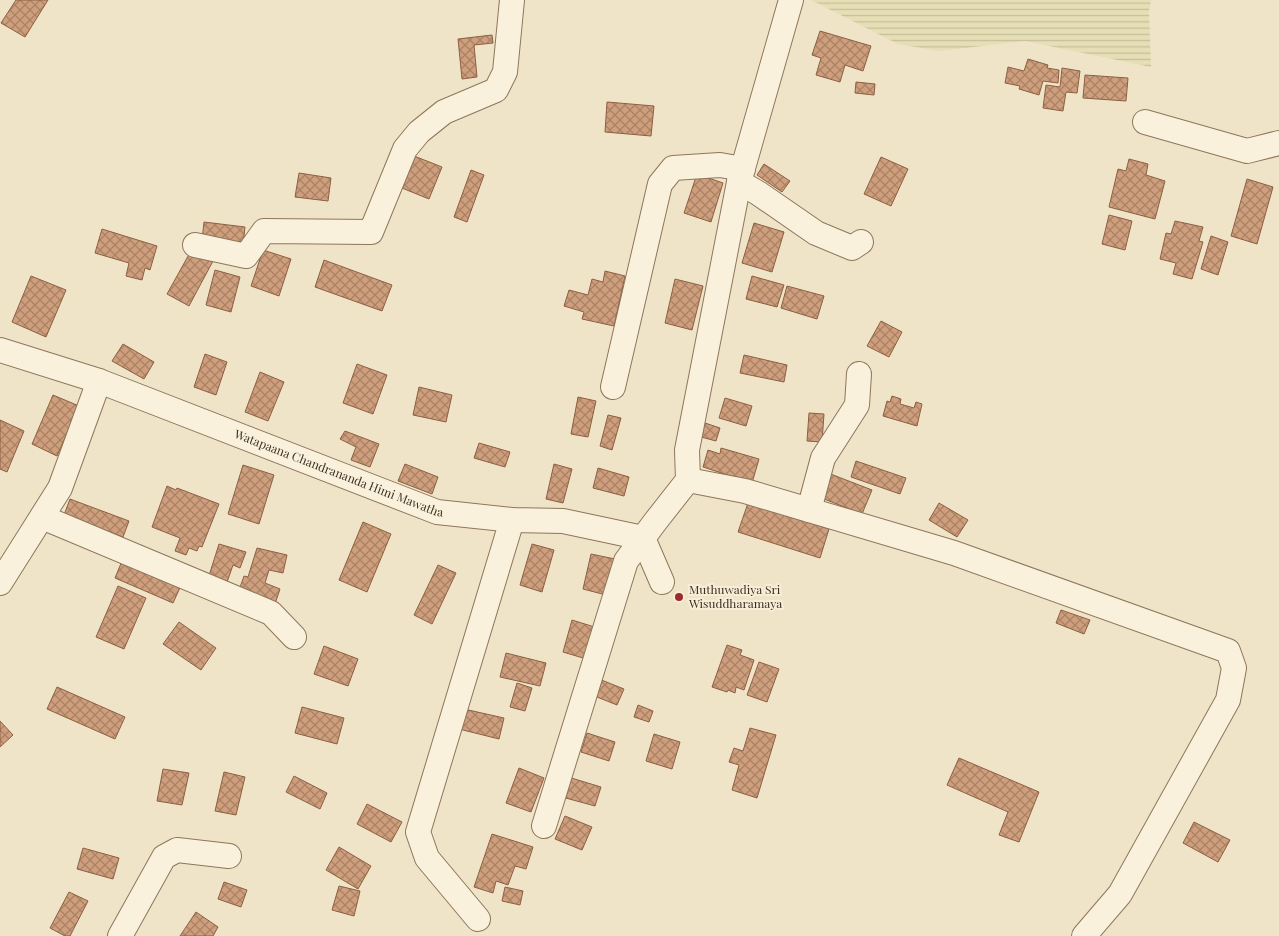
<svg xmlns="http://www.w3.org/2000/svg" width="1279" height="936" viewBox="0 0 1279 936" font-family="'Playfair Display',serif">
<style>
.farmland{fill:url(#farmland-rules)}
.building{fill:url(#building-cross-hatch);stroke:#8d5f41}
.lines{fill:none;stroke-linecap:round;stroke-linejoin:round}
.minor-casing{stroke:#8d765c;stroke-width:26}
.minor{stroke:#faf1dc;stroke-width:24}
.poi-dot{fill:#9e2a2b;stroke:#f7eed8;stroke-width:2}
.labels{text-anchor:middle;stroke-width:4;stroke-linejoin:round;paint-order:stroke}
.street-label{font-size:12px;fill:#3d2e20;stroke:#f7eed8}
.poi-label{font-size:12px;fill:#3d2e20;stroke:#f7eed8;text-anchor:start}
</style>
<defs>
<pattern id="farmland-rules" width="6" height="5" patternUnits="userSpaceOnUse" patternTransform="scale(1.25)"><rect width="6" height="5" fill="#e6deb5"/><path d="M0 2.5h6" fill="none" stroke="#c6bf9b"/></pattern>
<pattern id="building-cross-hatch" width="8" height="8" patternUnits="userSpaceOnUse" patternTransform="scale(1.25)"><rect width="8" height="8" fill="#cf9f7d"/><path d="M0 0l8 8M0 8l8-8" fill="none" stroke="#a98266"/></pattern>
</defs>
<rect width="100%" height="100%" fill="#f0e4c8"/>
<polygon class="farmland" points="811,0 1151,0 1149,11 1151,67 1025,41 940,51 898,44"/>
<g class="building">
<polygon points="16,0 48,0 25,37 1,23"/>
<polygon points="820,31 871,46 863,71 845,65 840,82 816,75 821,58 812,55"/>
<polygon points="492,35 493,43 474,45 477,77 462,79 458,39"/>
<polygon points="1028,59 1048,65 1047,68 1059,70 1058,83 1043,81 1039,95 1019,89 1020,86 1005,83 1008,67 1024,71"/>
<polygon points="1062,68 1080,71 1077,93 1066,92 1063,111 1043,108 1046,85 1060,87"/>
<polygon points="1085,75 1128,78 1126,101 1083,98"/>
<polygon points="856,82 875,84 874,95 855,93"/>
<polygon points="607,102 654,106 651,136 605,132"/>
<polygon points="409,154 442,167 429,199 397,186"/>
<polygon points="881,157 908,169 891,206 864,194"/>
<polygon points="1129,159 1148,164 1146,175 1165,181 1155,219 1109,207 1118,169 1126,171"/>
<polygon points="764,164 790,181 782,192 757,175"/>
<polygon points="471,170 484,175 467,222 454,217"/>
<polygon points="299,173 331,178 328,201 295,197"/>
<polygon points="697,174 723,183 711,222 684,213"/>
<polygon points="1247,179 1273,187 1257,244 1231,236"/>
<polygon points="1109,215 1132,221 1125,250 1102,244"/>
<polygon points="1175,221 1203,227 1199,241 1203,242 1192,279 1173,274 1176,263 1160,259 1166,233 1171,234"/>
<polygon points="204,222 245,227 243,245 202,240"/>
<polygon points="754,223 784,232 772,272 742,263"/>
<polygon points="102,229 157,246 150,270 145,268 142,280 126,276 129,263 95,253"/>
<polygon points="1211,236 1228,242 1218,275 1201,269"/>
<polygon points="192,249 213,261 189,306 167,294"/>
<polygon points="263,250 291,259 279,296 251,286"/>
<polygon points="324,260 392,285 382,311 315,287"/>
<polygon points="215,270 240,277 231,312 206,305"/>
<polygon points="605,271 625,276 614,326 582,319 584,312 564,306 569,290 588,295 592,279 603,282"/>
<polygon points="31,276 66,290 46,337 12,322"/>
<polygon points="752,276 784,285 777,307 746,299"/>
<polygon points="675,279 703,286 692,330 665,323"/>
<polygon points="787,286 824,296 817,319 781,308"/>
<polygon points="881,321 902,332 889,357 867,346"/>
<polygon points="123,344 154,362 144,379 112,361"/>
<polygon points="205,354 227,362 216,395 194,387"/>
<polygon points="744,355 787,365 784,382 740,373"/>
<polygon points="357,364 387,375 373,414 343,403"/>
<polygon points="260,372 284,382 268,421 245,412"/>
<polygon points="419,387 452,395 446,422 413,415"/>
<polygon points="53,395 79,406 57,456 32,444"/>
<polygon points="892,396 901,399 900,404 914,408 916,402 922,404 917,426 883,416 887,401 890,402"/>
<polygon points="578,397 596,401 588,437 571,434"/>
<polygon points="725,398 752,406 746,426 719,418"/>
<polygon points="809,413 824,414 822,442 807,441"/>
<polygon points="608,415 621,418 612,450 600,446"/>
<polygon points="0,420 24,431 7,472 0,469"/>
<polygon points="705,423 720,428 716,441 701,437"/>
<polygon points="345,431 379,444 370,467 351,460 356,447 340,439"/>
<polygon points="479,443 510,452 505,467 474,458"/>
<polygon points="721,448 759,459 752,483 703,467 708,450 720,454"/>
<polygon points="856,461 906,478 900,494 851,477"/>
<polygon points="405,464 438,477 432,494 398,481"/>
<polygon points="554,464 572,469 563,503 546,499"/>
<polygon points="243,465 274,475 259,524 228,514"/>
<polygon points="598,468 629,477 624,496 593,488"/>
<polygon points="828,473 872,490 862,514 819,497"/>
<polygon points="167,486 176,490 177,488 219,504 202,547 199,546 197,551 189,548 186,555 175,551 180,538 152,527"/>
<polygon points="70,499 129,521 123,537 64,515"/>
<polygon points="748,503 829,529 820,558 738,532"/>
<polygon points="939,503 968,520 957,537 929,520"/>
<polygon points="363,522 391,534 367,592 339,580"/>
<polygon points="219,544 246,552 240,568 233,565 225,588 207,582"/>
<polygon points="532,544 554,550 542,592 520,585"/>
<polygon points="257,548 287,555 283,573 269,570 265,583 280,589 274,607 237,596 244,576 248,577"/>
<polygon points="591,554 615,559 606,595 583,589"/>
<polygon points="124,556 183,581 173,603 115,578"/>
<polygon points="438,565 456,573 432,624 414,615"/>
<polygon points="118,586 146,598 124,649 96,637"/>
<polygon points="1061,610 1090,620 1084,634 1056,623"/>
<polygon points="572,620 601,629 593,661 563,652"/>
<polygon points="179,622 216,648 201,670 163,644"/>
<polygon points="727,645 742,650 740,655 754,660 744,690 736,687 735,693 728,690 727,692 712,687"/>
<polygon points="324,646 358,659 348,686 314,674"/>
<polygon points="506,653 546,663 540,686 500,677"/>
<polygon points="759,662 779,669 767,702 747,695"/>
<polygon points="599,679 624,689 617,705 592,695"/>
<polygon points="517,683 532,688 525,711 510,707"/>
<polygon points="57,687 125,717 115,739 47,709"/>
<polygon points="638,705 653,711 649,722 634,717"/>
<polygon points="302,707 344,718 337,744 295,733"/>
<polygon points="464,709 504,718 499,739 459,729"/>
<polygon points="0,721 13,735 0,747"/>
<polygon points="750,728 776,735 757,798 732,790 739,765 729,762 734,748 743,751"/>
<polygon points="587,733 615,742 609,761 581,752"/>
<polygon points="654,734 680,742 672,769 646,761"/>
<polygon points="959,758 1039,792 1019,842 999,835 1008,812 947,785"/>
<polygon points="519,768 544,778 531,812 506,803"/>
<polygon points="163,769 189,773 182,805 157,801"/>
<polygon points="224,772 245,777 236,815 215,811"/>
<polygon points="294,776 327,793 320,809 286,792"/>
<polygon points="568,777 601,787 595,806 562,797"/>
<polygon points="367,804 402,822 391,842 357,824"/>
<polygon points="565,816 592,827 582,850 555,839"/>
<polygon points="1194,822 1230,840 1218,862 1183,843"/>
<polygon points="492,834 533,847 526,869 515,866 508,885 496,881 493,893 474,887"/>
<polygon points="339,847 371,866 358,889 326,870"/>
<polygon points="83,848 119,858 113,879 77,869"/>
<polygon points="224,882 247,890 241,907 218,899"/>
<polygon points="339,886 360,891 354,916 332,910"/>
<polygon points="505,887 523,891 520,905 502,901"/>
<polygon points="69,892 88,901 70,936 65,936 50,928"/>
<polygon points="196,912 218,927 213,936 180,936"/>
</g>
<g class="lines">
<defs>
<g id="minor">
<polyline points="1145,122 1247,151 1279,143"/>
<polyline points="739,182 758,193 816,233 852,248 861,242"/>
<polyline points="195,245 246,256 264,231 371,232 405,149 419,132 444,112 496,90 505,72 512,0"/>
<path id="s1" d="M 0,350 L 99,381 L 437,512 L 512,520 L 563,521 L 643,538 L 662,582"/>
<polyline points="613,387 660,184 673,168 720,165 743,169"/>
<polyline points="688,480 745,491 954,553 1228,651 1234,668 1228,700 1120,894 1084,936"/>
<polyline points="809,510 823,458 857,405 859,374"/>
<polyline points="42,517 271,613 294,637"/>
<polyline points="0,583 60,488 99,381"/>
<polyline points="544,826 626,561 655,522 688,480 687,450 739,182 791,0"/>
<polyline points="478,919 427,858 418,832 512,520"/>
<polyline points="120,936 164,857 177,850 229,856"/>
</g>
</defs>
<use href="#minor" class="minor-casing"/>
<use href="#minor" class="minor"/>
</g>
<circle class="poi-dot" cx="679" cy="597" r="5"/>
<g class="labels">
<g class="street-label">
<text dy="4" stroke="none"><textPath href="#s1" startOffset="361">Watapaana Chandrananda Himi Mawatha</textPath></text>
</g>
<g class="poi-label">
<text x="689" y="594">Muthuwadiya Sri<tspan x="689" dy="14">Wisuddharamaya</tspan></text>
</g>
</g>
</svg>
